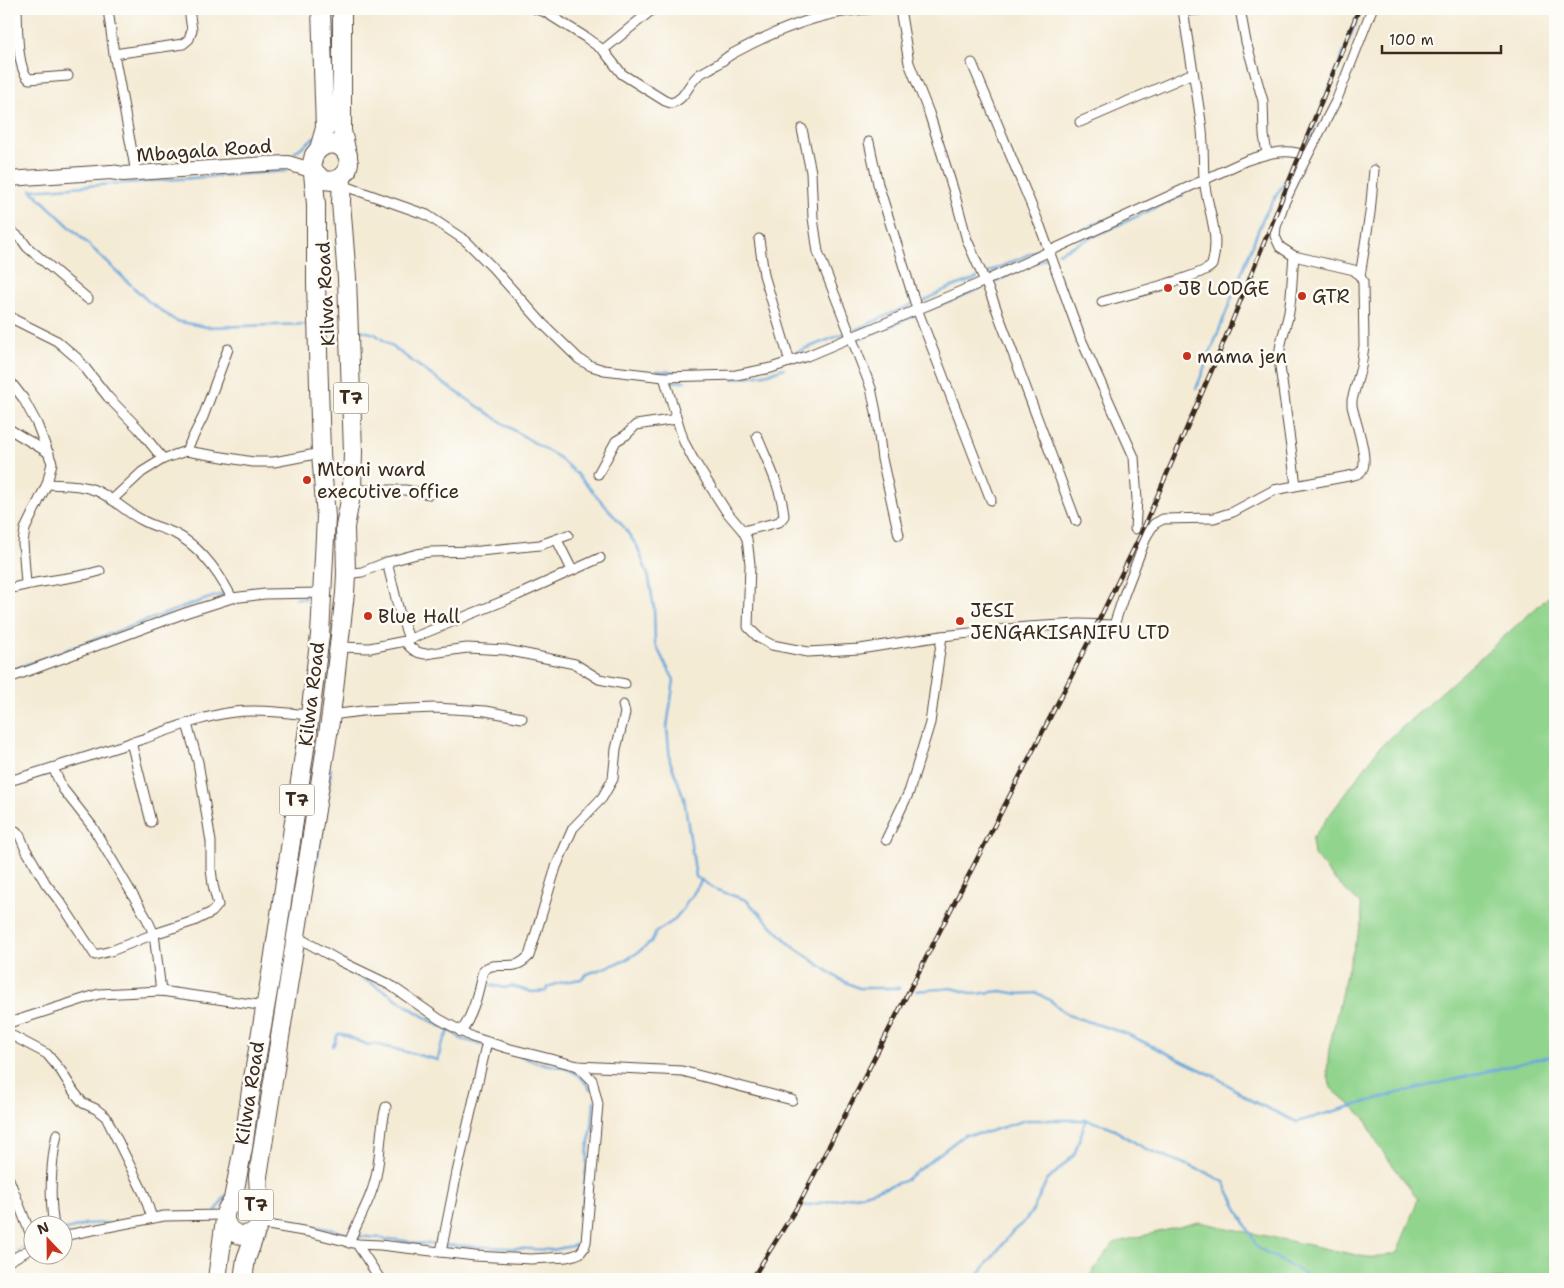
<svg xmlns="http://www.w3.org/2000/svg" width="1564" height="1288" viewBox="0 0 1564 1288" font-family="'Shantell Sans',sans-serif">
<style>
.green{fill:#91d48d;stroke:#667f56}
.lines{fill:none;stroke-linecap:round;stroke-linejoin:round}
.stream{stroke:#6ba8dc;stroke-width:2.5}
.street-casing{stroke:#574739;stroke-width:11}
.secondary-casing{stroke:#574739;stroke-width:16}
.highway-casing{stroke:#574739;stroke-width:20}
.street{stroke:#fff;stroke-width:9}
.secondary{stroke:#fff;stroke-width:14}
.highway{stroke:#fff;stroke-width:18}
.rail-casing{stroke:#3b2a1e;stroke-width:4.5}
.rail{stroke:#fdfcf7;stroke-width:2.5;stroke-dasharray:8;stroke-linecap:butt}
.poi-dot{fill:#c8321e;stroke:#fdfcf7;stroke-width:2}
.labels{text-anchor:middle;stroke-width:5;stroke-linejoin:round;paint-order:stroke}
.shield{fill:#fdfcf7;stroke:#75695f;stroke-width:1}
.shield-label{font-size:18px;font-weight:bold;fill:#3b2a1e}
.street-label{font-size:19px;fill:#3b2a1e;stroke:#fdfcf7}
.poi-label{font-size:19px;fill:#3b2a1e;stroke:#fdfcf7;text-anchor:start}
</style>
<rect width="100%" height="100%" fill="#fdfcf7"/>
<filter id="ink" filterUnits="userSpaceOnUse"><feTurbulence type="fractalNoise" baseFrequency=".02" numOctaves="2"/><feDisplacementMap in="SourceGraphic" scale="10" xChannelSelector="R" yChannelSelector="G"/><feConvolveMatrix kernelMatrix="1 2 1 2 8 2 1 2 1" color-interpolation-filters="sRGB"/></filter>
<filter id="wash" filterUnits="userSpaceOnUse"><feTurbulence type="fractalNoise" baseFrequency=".0096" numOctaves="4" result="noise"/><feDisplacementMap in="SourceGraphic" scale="20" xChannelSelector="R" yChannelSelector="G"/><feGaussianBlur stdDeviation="1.12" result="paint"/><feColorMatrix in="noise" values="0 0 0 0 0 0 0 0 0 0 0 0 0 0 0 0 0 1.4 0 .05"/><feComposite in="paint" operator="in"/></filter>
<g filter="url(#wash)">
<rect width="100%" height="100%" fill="#f4ebd5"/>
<polygon class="green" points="1555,591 1555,1279 1087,1279 1114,1243 1199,1222 1371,1258 1397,1253 1418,1199 1380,1148 1364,1117 1331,1088 1327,1072 1329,1049 1344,982 1362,920 1360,904 1336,881 1314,855 1312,839 1379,748"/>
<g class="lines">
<g class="stream">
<polyline points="1243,9 1250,9"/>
<polyline points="1211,12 1238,10"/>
<polyline points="1307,145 1361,9"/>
<polyline points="295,152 315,137"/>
<polyline points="9,167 18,173"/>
<polyline points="31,190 149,302 176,321 207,327 311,324"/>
<polyline points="31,190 286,171"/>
<polyline points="1053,244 1094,224 1113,217 1116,215 1133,208"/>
<polyline points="1058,253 1183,195"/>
<polyline points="987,273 1045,247"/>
<polyline points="996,281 1048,257"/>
<polyline points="924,301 944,290 977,278"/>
<polyline points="925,311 984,287"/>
<polyline points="356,329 375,334 434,377 515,431 558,457 580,477 623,526 637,546 649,578 654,608 655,644 674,680 667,727 670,761 684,798 696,877 717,890 746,900 791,945 839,979 859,988 899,988"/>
<polyline points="855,330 913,304"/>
<polyline points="862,338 916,315"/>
<polyline points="791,354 846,333"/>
<polyline points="812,358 833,350"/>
<polyline points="756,367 786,356"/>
<polyline points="657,371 681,372"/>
<polyline points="733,379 770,373 784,368"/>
<polyline points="668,382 685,381"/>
<polyline points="1196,389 1263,218 1300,156"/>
<polyline points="251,588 272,590"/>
<polyline points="302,590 316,586"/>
<polyline points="296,598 315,599"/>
<polyline points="9,671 186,606 225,593"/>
<polyline points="316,864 323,829 331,769"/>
<path d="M 351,971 C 363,980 378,986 391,995 C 411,1009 432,1023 454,1033 L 461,1039 L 494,1048"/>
<polyline points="483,983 505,988 511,986 532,992 546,991 548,987 559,983 581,979 587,974 624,961 637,953 651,942 656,932 673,921 684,908 686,902 691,897 702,880"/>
<polyline points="916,991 951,988 975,994 1001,991 1019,994 1037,993 1051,1001 1068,1015 1127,1034 1216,1077 1252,1101 1297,1122 1398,1093 1555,1055"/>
<polyline points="333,1046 338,1034 342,1034 368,1045 375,1044 438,1060 441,1046 449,1031"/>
<path d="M 521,1056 C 527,1058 533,1062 539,1063 C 562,1067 576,1067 590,1089"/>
<path d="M 268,1203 L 271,1213 C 289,1225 313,1225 334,1230 C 339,1231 344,1234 349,1235"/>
<polyline points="804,1206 861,1195 904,1181 964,1135 984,1133 1026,1120 1086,1120 1108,1126 1144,1148 1207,1173 1224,1182 1257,1247 1313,1279"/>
<polyline points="216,1211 226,1195"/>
<polyline points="157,1212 166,1212"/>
<polyline points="84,1224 107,1223"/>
<polyline points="62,1231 85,1225"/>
<polyline points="354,1236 382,1238 387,1240 389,1239 406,1241 415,1244 429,1243 439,1245"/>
<polyline points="445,1245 552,1250 577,1245 580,1235 588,1148 592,1127 594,1101"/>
<polyline points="18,1251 32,1241"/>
<polyline points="975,1279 1013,1231 1024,1222 1033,1210 1046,1182 1074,1155 1086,1120"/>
</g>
</g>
</g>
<g filter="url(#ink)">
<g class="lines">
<defs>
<g id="street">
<path d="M 17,9 C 18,25 16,68 29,79 L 68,76"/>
<polyline points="108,9 114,54 136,173"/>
<path d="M 536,9 L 545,12 L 585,37 L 603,50 L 622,74 L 665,101 L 671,103 C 686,100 688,82 700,74 C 705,71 711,68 716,65 C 722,62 726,57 732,54 C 772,32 823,11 869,9"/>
<polyline points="900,9 909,63 929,113 954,192 967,240 991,295 1076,521"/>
<polyline points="1240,9 1246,42 1263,101 1264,135 1267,154"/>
<polyline points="1183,11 1210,9"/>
<polyline points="603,50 653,9"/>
<polyline points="114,54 183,44 189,39 192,30 189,9"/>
<polyline points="972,63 1040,226 1081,339 1134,457 1137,500 1135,529"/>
<polyline points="1080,122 1193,73"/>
<polyline points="802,129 811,172 813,218 818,252 871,388 876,412 882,459 899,535"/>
<polyline points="869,142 878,184 917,309 991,500"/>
<path d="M 342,185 L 427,215 L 466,241 L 492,267 L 543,324 L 579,359 L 591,366 L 604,370 L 664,377 L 736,375 L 771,368 L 807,356 L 985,281 L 1245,161 C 1266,154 1286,147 1307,156"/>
<polyline points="9,229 22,240 27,247 88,299"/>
<polyline points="759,239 764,275 790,362"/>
<path d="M 1294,256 C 1292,275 1292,294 1289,312 C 1286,328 1279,343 1279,359 L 1296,485"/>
<polyline points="1360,276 1370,213 1374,170"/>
<path d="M 1102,302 C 1121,296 1203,277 1212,265 C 1221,233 1207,210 1204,179 C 1203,160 1204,141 1201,122 C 1196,84 1188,47 1183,9"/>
<polyline points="9,315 15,320 57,341 78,359 108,397 139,429 163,459"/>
<path d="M 664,377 L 684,442 L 693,459 L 726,511 L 743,531 L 747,539 L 750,564 L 748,627 L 759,638 L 772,645 L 808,652 L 860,649 L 942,636 L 1027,627 L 1079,624 L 1114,625 L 1124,595 L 1147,535 L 1154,524 L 1163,519 L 1214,518 L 1233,512 L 1274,490 L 1354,475 C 1358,474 1361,473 1363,468 C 1368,456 1355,420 1352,406 L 1352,400 L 1361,367 L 1364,346 L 1363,282 L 1360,276 L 1354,270 L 1294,256 L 1280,247 L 1275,236 L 1276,227 L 1284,203 L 1298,174 L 1337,99 L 1372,9"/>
<polyline points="9,380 23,398 37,424 52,463 47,484 25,529 23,543 26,584"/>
<polyline points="9,429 49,453"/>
<polyline points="186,451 203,417 228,349"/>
<polyline points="598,474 616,441 626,435 636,425 677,419"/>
<path d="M 47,484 C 64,485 81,484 97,491 C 113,498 126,512 142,520 C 152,526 163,528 174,533 C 200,546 219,573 232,598"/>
<polyline points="352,490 405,490 430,494"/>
<polyline points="112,500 142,472 163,459 186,451 253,462 274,462 321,453"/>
<path d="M 743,531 L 779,522 L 784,516 C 782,489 767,461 757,436"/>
<polyline points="557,540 572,570"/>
<polyline points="387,562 399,611 409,639"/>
<polyline points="346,574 362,572 387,562 417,554 429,552 480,551 540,545 568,535"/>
<path d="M 9,589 C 39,580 70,580 100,571"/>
<path d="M 405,641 C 410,649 416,653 425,654 L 467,648 L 506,650 L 575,664 L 599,679 L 625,684"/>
<polyline points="339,647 370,648 405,641 518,595 600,558"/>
<polyline points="9,678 185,613 232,598 265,594 322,593"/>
<polyline points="331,715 362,711 435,708 486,711 522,718"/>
<polyline points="131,742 151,822"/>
<polyline points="53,768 63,789 92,826 147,919 154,934 161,991"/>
<path d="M 9,781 C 54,768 98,753 143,739 C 172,729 203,716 234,712 C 259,709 285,713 310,715"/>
<polyline points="9,834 16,831 20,836 25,848 46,884 61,903 95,955 111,951 154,934 194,921 212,912 218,905 213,885 211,869 211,842 198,762 187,724"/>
<polyline points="886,840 909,792 930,723 942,636"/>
<polyline points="297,937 340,961 390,985 439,1019 472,1037 507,1048 578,1066 682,1071 792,1100"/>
<polyline points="9,1023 99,994 161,991 265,1006"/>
<path d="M 461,1032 C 475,1011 477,995 483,971 C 491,962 504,967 515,965 C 521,964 525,960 529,956 L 556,867 L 573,828 L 602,798 L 613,779 L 616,749 L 625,713 L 623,705"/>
<polyline points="9,1034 47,1054 61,1071 74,1092 83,1103 96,1109 106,1117 144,1194 152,1218"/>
<polyline points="9,1179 32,1238"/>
<polyline points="261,1222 268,1225 309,1232 357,1244 380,1245 475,1256 531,1259 567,1257 575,1255 580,1253 584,1248 586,1242 598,1104 592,1080 578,1066"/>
<path d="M 54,1226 C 49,1197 51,1162 57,1134"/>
<polyline points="62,1236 164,1216 225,1215"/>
<path d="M 349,1243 C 358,1219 373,1197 377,1171 C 381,1150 380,1128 386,1107"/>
<polyline points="357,1244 380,1279"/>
<polyline points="441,1252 457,1172 487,1042"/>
<polyline points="9,1261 32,1248"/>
</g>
<polyline id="secondary" points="9,179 111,172 123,174 266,164 288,163 314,171"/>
<g id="highway">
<polyline points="319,149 325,128 321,9"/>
<polyline points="314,171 323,180 333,181 342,177 347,171 349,163 342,131 342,9"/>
<circle cx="243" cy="1217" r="18"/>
<polyline points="232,1204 243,1148 251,1090 272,968 310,715 320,635 326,517 321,453 316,284 316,204 312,163 314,155 319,149 326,145 335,144 342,148 348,155"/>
<polyline points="260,1212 258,1176 331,715 345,593 346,574 345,527 352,490 353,452 347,278 341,202 342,177"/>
<polyline points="217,1279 225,1219"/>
<polyline points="243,1279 246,1259 257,1229"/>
</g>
</defs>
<use href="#street" class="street-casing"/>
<use href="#secondary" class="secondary-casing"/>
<use href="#highway" class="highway-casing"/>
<use href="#street" class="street"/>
<use href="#secondary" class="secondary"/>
<use href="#highway" class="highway"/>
<defs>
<polyline id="rail" points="752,1279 799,1204 1073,673 1140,536 1220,351 1359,9"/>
</defs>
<use href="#rail" class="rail-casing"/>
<use href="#rail" class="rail"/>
</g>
</g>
<g class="poi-dot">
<circle cx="1168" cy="288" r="5"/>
<circle cx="1302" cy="296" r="5"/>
<circle cx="1187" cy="356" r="5"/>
<circle cx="307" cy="480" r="5"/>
<circle cx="368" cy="616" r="5"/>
<circle cx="960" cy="621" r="5"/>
</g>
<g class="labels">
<g class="shield">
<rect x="333.5" y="382.5" width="35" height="31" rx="4"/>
<rect x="279.5" y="784.5" width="35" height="31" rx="4"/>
<rect x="238.5" y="1189.5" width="35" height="31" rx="4"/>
</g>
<g class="shield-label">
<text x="351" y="404">T7</text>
<text x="297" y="806">T7</text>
<text x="256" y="1211">T7</text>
</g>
<g class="street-label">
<text transform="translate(204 150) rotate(-4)" y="7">Mbagala Road</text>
<text transform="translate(325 294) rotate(-93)" y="7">Kilwa Road</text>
<text transform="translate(311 694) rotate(-83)" y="7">Kilwa Road</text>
<text transform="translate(249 1093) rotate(-81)" y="7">Kilwa Road</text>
</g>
<g class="poi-label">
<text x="1178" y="295">JB LODGE</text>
<text x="1312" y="303">GTR</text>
<text x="1197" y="363">mama jen</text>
<text x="317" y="476">Mtoni ward<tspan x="317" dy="22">executive office</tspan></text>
<text x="970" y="617">JESI<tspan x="970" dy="22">JENGAKISANIFU LTD</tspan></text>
<text x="378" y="623">Blue Hall</text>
</g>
</g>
<rect width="1564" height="1288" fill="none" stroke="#fdfcf7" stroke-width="30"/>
<g transform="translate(48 1240) rotate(338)"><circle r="24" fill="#fdfcf7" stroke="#afa8a0"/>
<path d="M0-4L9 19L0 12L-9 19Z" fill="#c8321e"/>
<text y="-8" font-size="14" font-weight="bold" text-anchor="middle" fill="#3b2a1e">N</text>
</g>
<path d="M1382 45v8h119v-8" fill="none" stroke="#3b2a1e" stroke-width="2.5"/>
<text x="1389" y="45" font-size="15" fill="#3b2a1e" stroke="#fdfcf7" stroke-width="4" paint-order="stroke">100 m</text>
</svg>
